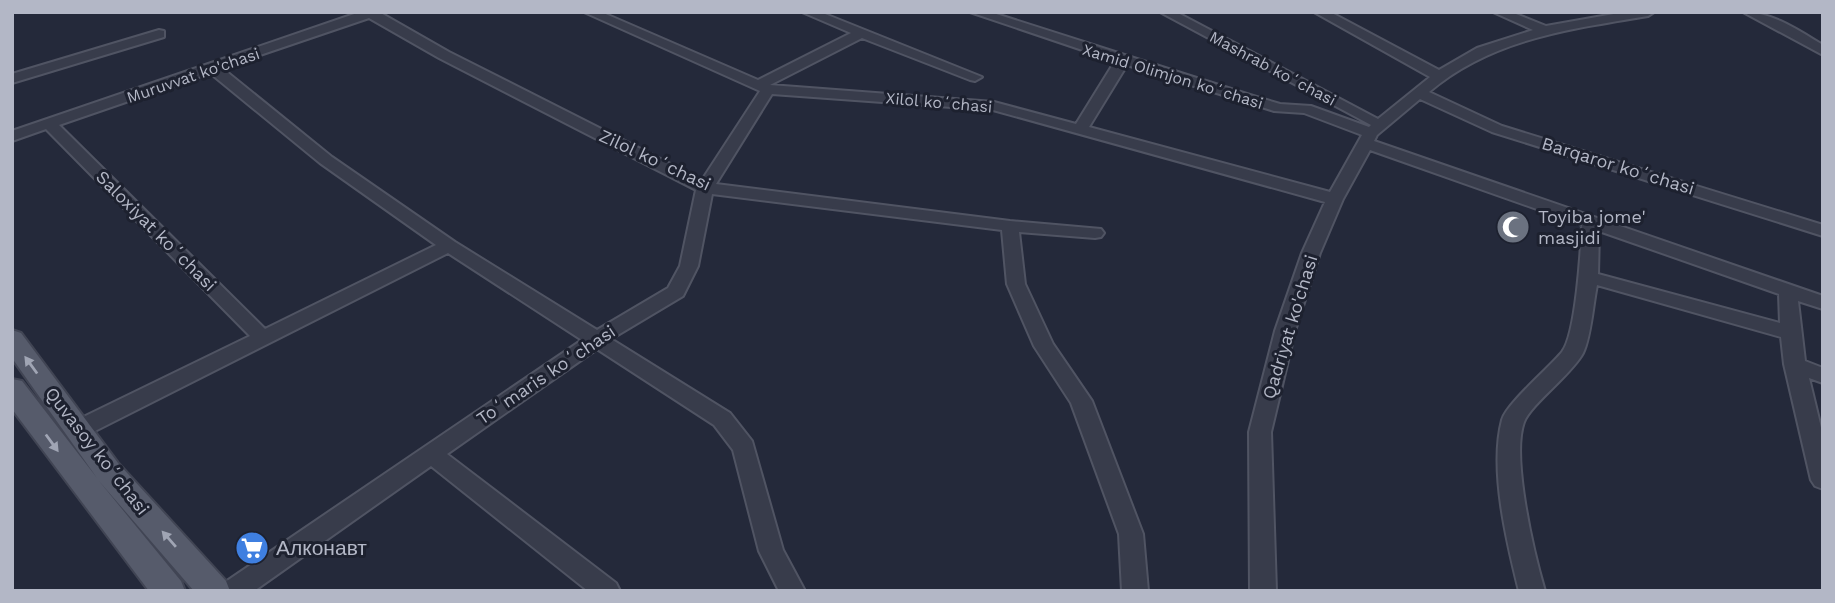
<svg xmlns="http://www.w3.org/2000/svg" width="1835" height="603" viewBox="0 0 1835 603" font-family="'Work Sans',sans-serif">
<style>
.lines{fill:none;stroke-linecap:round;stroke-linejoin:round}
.minor-casing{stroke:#505463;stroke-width:4}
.major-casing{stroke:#414554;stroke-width:4}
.minor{fill:#383c4b;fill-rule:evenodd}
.major{fill:#565b6b;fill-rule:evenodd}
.oneway{fill:#a0a5b4}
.labels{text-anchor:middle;stroke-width:6;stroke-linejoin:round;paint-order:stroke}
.far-street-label{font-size:16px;fill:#b3b7c6;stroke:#1d212f}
.street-label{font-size:18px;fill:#b3b7c6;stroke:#1d212f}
.poi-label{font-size:18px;fill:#b3b7c6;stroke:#1d212f;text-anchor:start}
.near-poi-label{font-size:21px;fill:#b3b7c6;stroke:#1d212f;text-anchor:start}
</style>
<rect width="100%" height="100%" fill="#24293a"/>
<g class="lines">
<defs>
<g id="minor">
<path d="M 360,12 L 379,12 L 449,52 L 702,180 L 760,91 L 584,12 L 601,12 L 758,80 L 851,33 L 802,12 L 820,12 L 982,77 L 975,81 L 970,80 L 862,38 L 770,85 L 994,102 L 1076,124 L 1115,61 L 970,12 L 990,12 L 1250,95 L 1280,104 L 1311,106 L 1369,127 L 1371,125 L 1160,12 L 1176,12 L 1378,119 L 1430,77 L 1314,12 L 1330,12 L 1439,70 L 1477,48 L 1533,30 L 1493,12 L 1511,12 L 1546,26 L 1625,12 L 1654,12 L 1648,16 C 1570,29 1491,39 1429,92 L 1502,126 L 1823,225 L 1823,236 L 1492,132 L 1420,99 L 1377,135 L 1374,141 L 1823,296 L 1823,309 L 1798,301 L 1805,361 L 1823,368 L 1823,383 L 1809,378 L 1823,436 L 1823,489 L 1815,486 L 1811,480 L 1784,364 L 1781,337 L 1597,285 C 1593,304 1591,337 1583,353 C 1572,374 1531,404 1524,422 C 1511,457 1534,554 1545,591 L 1519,591 C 1507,543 1489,469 1502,420 C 1506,404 1549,368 1562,352 C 1576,334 1581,250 1582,225 L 1370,150 L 1343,199 L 1320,253 L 1295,331 L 1271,432 L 1276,591 L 1250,591 L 1249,432 L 1275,331 L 1302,253 L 1325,202 L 993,110 L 772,94 L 716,184 L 1010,221 L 1101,229 L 1104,233 L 1101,237 L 1095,238 L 1019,232 L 1025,284 L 1053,344 L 1092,401 L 1143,534 L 1148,591 L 1122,591 L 1119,534 L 1071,403 L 1034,346 L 1007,284 L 1002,230 L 712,194 L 698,266 L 683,296 L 611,339 L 730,413 L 752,441 L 783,550 L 805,591 L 779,591 L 759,551 L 733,450 L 714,425 L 597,349 L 447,454 L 616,583 L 620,591 L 588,591 L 431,466 L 254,591 L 220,591 L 224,583 L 582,340 L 448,253 L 85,436 L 77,438 L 69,436 L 66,430 L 69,424 L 250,336 L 46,129 L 12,141 L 12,131 ZM 369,18 L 439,58 L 696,190 L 680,266 L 668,288 L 597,330 L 455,242 L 332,157 L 222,68 ZM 1127,65 L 1274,111 L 1304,113 L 1362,135 L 1330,192 L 1089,127 ZM 210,73 L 320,163 L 436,245 L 265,329 L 59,125 ZM 1599,231 L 1779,294 L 1780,323 L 1598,274 Z"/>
<path d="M 1743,12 C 1772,12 1798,30 1823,45 L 1823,55 Z"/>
<polygon points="159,30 164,31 164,37 12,83 12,74"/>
</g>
<polygon id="major" points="12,330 21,333 118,463 226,581 230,591 194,591 99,481 181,581 185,591 149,591 12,409 12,379 22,381 97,478 12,358"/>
</defs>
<use href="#minor" class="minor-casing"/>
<use href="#major" class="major-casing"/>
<use href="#minor" class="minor"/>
<use href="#major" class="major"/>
</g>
<defs><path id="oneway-solid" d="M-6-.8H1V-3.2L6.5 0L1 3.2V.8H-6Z" transform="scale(1.75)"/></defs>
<g class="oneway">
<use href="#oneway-solid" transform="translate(31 365) rotate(-126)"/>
<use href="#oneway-solid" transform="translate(52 443) rotate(54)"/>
<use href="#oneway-solid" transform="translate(169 539) rotate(-131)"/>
</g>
<defs>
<symbol id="mosque-disc" viewBox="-11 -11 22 22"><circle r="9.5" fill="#6b7280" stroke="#1d212f"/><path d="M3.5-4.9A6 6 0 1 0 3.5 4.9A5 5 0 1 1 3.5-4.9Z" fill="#fff"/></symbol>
<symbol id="supermarket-disc" viewBox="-11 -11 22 22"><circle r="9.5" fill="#3f7fe0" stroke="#1d212f"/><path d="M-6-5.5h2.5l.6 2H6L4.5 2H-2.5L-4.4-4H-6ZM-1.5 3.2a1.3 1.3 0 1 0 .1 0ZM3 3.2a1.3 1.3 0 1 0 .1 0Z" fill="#fff"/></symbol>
</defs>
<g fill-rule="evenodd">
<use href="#mosque-disc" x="1494" y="208" width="38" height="38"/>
<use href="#supermarket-disc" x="233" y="529" width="38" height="38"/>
</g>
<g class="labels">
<g class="far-street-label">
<text transform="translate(1273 68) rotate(28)" y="6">Mashrab koʻchasi</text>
<text transform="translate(193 75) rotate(-19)" y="6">Muruvvat ko'chasi</text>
<text transform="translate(1173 76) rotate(17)" y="6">Xamid Olimjon koʻchasi</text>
<text transform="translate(939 102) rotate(5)" y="6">Xilol koʻchasi</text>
</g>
<g class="street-label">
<text transform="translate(655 160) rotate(25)" y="6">Zilol koʻchasi</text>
<text transform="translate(1618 166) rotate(17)" y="6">Barqaror koʻchasi</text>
<text transform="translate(156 231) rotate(45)" y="6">Saloxiyat koʻchasi</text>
<text transform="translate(1290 327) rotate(-73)" y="6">Qadriyat ko'chasi</text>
<text transform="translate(546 375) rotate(-34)" y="6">Toʻmaris koʻchasi</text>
<text transform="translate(97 451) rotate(52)" y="6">Quvasoy koʻchasi</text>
</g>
<g class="poi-label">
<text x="1538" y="223">Toyiba jome'<tspan x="1538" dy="21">masjidi</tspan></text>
</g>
<g class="near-poi-label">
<text x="276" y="555">Алконавт</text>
</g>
</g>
<rect width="1835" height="603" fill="none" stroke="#b3b7c6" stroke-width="28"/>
</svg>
